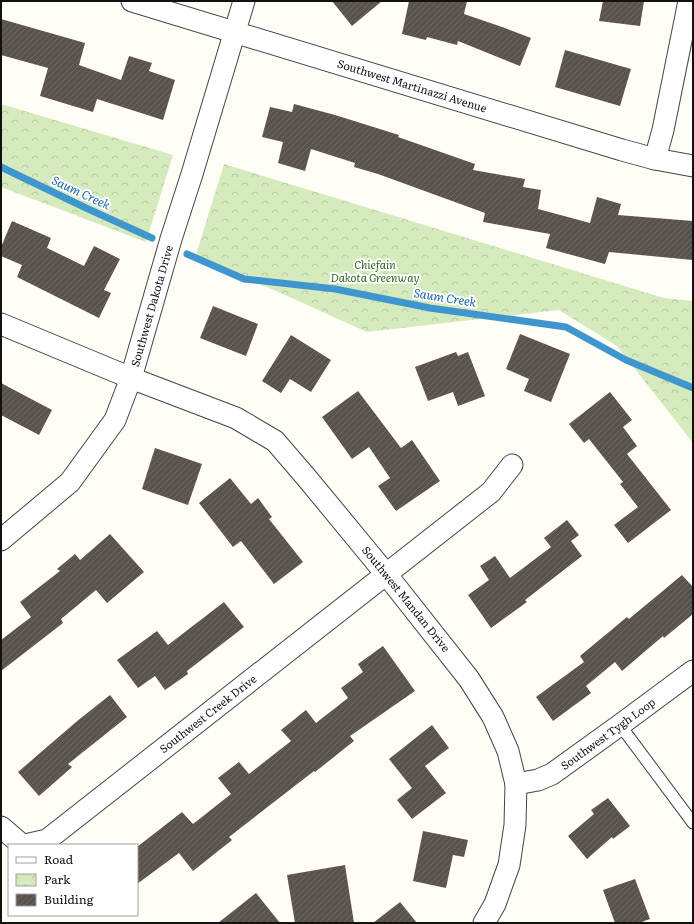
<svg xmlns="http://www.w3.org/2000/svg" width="694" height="924" viewBox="0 0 694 924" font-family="Literata,serif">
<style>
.park{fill:url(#park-crowns)}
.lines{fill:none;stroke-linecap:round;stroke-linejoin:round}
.stream{stroke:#3f96cf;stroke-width:7}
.building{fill:url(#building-hatch)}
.service-casing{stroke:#444;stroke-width:13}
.minor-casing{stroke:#444;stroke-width:23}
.service{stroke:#fff;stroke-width:11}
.minor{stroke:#fff;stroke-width:21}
.labels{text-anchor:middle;stroke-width:4;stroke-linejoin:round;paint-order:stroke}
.street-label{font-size:11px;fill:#111;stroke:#fff}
.park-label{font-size:11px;font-style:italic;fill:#2f6b1f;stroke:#fff}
.water-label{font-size:12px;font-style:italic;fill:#1768a6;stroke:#fff}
</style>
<defs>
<pattern id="park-crowns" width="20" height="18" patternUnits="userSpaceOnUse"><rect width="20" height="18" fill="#d5ebbd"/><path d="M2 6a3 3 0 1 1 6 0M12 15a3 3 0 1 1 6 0" fill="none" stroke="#b6c8a1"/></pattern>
<pattern id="building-hatch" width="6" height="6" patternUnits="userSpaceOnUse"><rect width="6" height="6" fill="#5a524d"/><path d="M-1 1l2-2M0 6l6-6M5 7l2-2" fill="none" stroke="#6d6662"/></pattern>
</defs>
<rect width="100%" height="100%" fill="#fffdf5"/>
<g class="park">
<polygon points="1,104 173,155 146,242 1,187"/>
<polygon points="224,164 664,298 693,301 693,443 617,346 559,310 367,332 274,290 195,258"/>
</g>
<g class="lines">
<g class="stream">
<polyline points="1,167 86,208 152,238"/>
<polyline points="187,254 244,279 335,289 430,308 566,327 626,360 693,388"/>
</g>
</g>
<g class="building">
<polygon points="332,1 382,1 352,26"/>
<polygon points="409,1 467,1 464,14 505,28 531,38 520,66 458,41 457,45 427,37 426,40 402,34"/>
<polygon points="603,1 644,1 640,26 599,21"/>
<polygon points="1,19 85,43 79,65 121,80 129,56 152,63 149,71 175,80 163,120 97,99 93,112 40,96 48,68 1,55"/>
<polygon points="565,50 631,69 620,106 555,87"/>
<polygon points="294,104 335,115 399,135 398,137 475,164 473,170 525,179 523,187 541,190 538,209 590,223 597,197 621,204 618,215 693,221 693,260 609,252 605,264 546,248 550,234 483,222 485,213 378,174 354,167 355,163 311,149 305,171 278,163 283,142 262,137 270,107 292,112"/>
<polygon points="12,221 51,238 47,248 84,266 94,246 120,259 104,290 111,293 99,318 17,277 22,265 1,256 1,247"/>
<polygon points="213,306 258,324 246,356 200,338"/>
<polygon points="520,334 570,354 551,402 524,391 529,379 506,369"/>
<polygon points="291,335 331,360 311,392 290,379 281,393 262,381"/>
<polygon points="456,352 458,356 468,352 485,396 458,406 453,392 428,401 415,367"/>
<polygon points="1,383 52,410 39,435 1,415"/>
<polygon points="358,391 401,448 412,440 440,481 396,511 378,486 390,478 369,447 352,459 322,417"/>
<polygon points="610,392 632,420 623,427 637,446 627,454 671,510 628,543 614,525 638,507 620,484 623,482 589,439 584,443 569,424"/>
<polygon points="155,448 202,464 188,505 142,489"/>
<polygon points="230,478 251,504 258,498 272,517 269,519 303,562 274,584 241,541 233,547 199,503"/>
<polygon points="567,520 579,535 571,541 582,556 525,600 527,602 491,628 468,595 489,580 480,566 495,556 510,578 551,547 544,538"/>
<polygon points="110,534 144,572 107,603 96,590 61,619 63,623 1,671 1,640 31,617 20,602 60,571 57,569 75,554 80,560"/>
<polygon points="682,575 693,587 693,614 664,638 663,636 622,671 615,662 586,686 591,693 553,721 536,697 584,662 580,656 627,617 629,619"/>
<polygon points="224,602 244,627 187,671 188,674 165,690 155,676 138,688 117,660 157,631 168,645"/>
<polygon points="383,646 415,691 350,736 354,741 315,772 314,771 229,837 232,840 193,871 179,853 137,884 137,847 182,812 193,824 231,794 218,778 239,762 249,774 291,741 281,730 306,710 316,723 348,698 341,688 363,672 358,664"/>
<polygon points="110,695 127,717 68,764 72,767 39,796 18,772 76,722"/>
<polygon points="432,725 449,748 425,766 446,793 412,819 397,800 412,788 389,759"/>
<polygon points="608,798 630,826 613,839 612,837 587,859 568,836 594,814 591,810"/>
<polygon points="423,831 468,840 464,857 453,855 446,888 413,881"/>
<polygon points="345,865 354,923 295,923 287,875"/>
<polygon points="635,879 650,919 639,923 615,923 603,890"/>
<polygon points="256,893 280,923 218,923"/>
<polygon points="400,902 417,923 373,923"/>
</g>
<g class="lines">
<defs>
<polyline id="service" points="620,725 693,823"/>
<g id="minor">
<polyline points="132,1 622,150 655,159 693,166"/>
<polyline points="655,159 663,130 689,1"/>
<polyline points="1,324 131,378 236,418 275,441 306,477 386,574 469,679 493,717 508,751 516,784 515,825 509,865 495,904 484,923"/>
<polyline points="1,540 70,482 115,420 131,378 171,239 192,174 244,1"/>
<polyline points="516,784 538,780 552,774 620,725 693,671"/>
<polyline points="1,827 22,845"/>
<polyline points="25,845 47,840 491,492 512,465"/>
</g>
</defs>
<use href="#service" class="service-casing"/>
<use href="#minor" class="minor-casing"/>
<use href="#service" class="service"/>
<use href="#minor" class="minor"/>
</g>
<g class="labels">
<g class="street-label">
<text transform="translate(412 86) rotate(17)" y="4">Southwest Martinazzi Avenue</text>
<text transform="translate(152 306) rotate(-74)" y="4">Southwest Dakota Drive</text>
<text transform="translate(406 599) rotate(51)" y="4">Southwest Mandan Drive</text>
<text transform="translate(208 714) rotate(-38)" y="4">Southwest Creek Drive</text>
<text transform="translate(608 734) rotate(-36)" y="4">Southwest Tygh Loop</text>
</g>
<g class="park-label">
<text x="375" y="269">Chiefain<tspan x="375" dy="13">Dakota Greenway</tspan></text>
</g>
<g class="water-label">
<text transform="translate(81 193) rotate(25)" y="4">Saum Creek</text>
<text transform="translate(445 298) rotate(9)" y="4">Saum Creek</text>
</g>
</g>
<rect width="694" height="924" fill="none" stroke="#111111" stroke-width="4"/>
<rect x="8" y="844" width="130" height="72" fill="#ffffff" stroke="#a0a0a0"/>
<rect x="16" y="857" width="20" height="6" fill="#ffffff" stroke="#a0a0a0"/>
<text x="44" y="864" font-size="12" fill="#111111">Road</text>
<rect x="16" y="874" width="20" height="12" fill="url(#park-crowns)" stroke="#a0a0a0"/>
<text x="44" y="884" font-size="12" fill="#111111">Park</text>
<rect x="16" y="894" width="20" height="12" fill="url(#building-hatch)" stroke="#a0a0a0"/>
<text x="44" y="904" font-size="12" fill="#111111">Building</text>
</svg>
